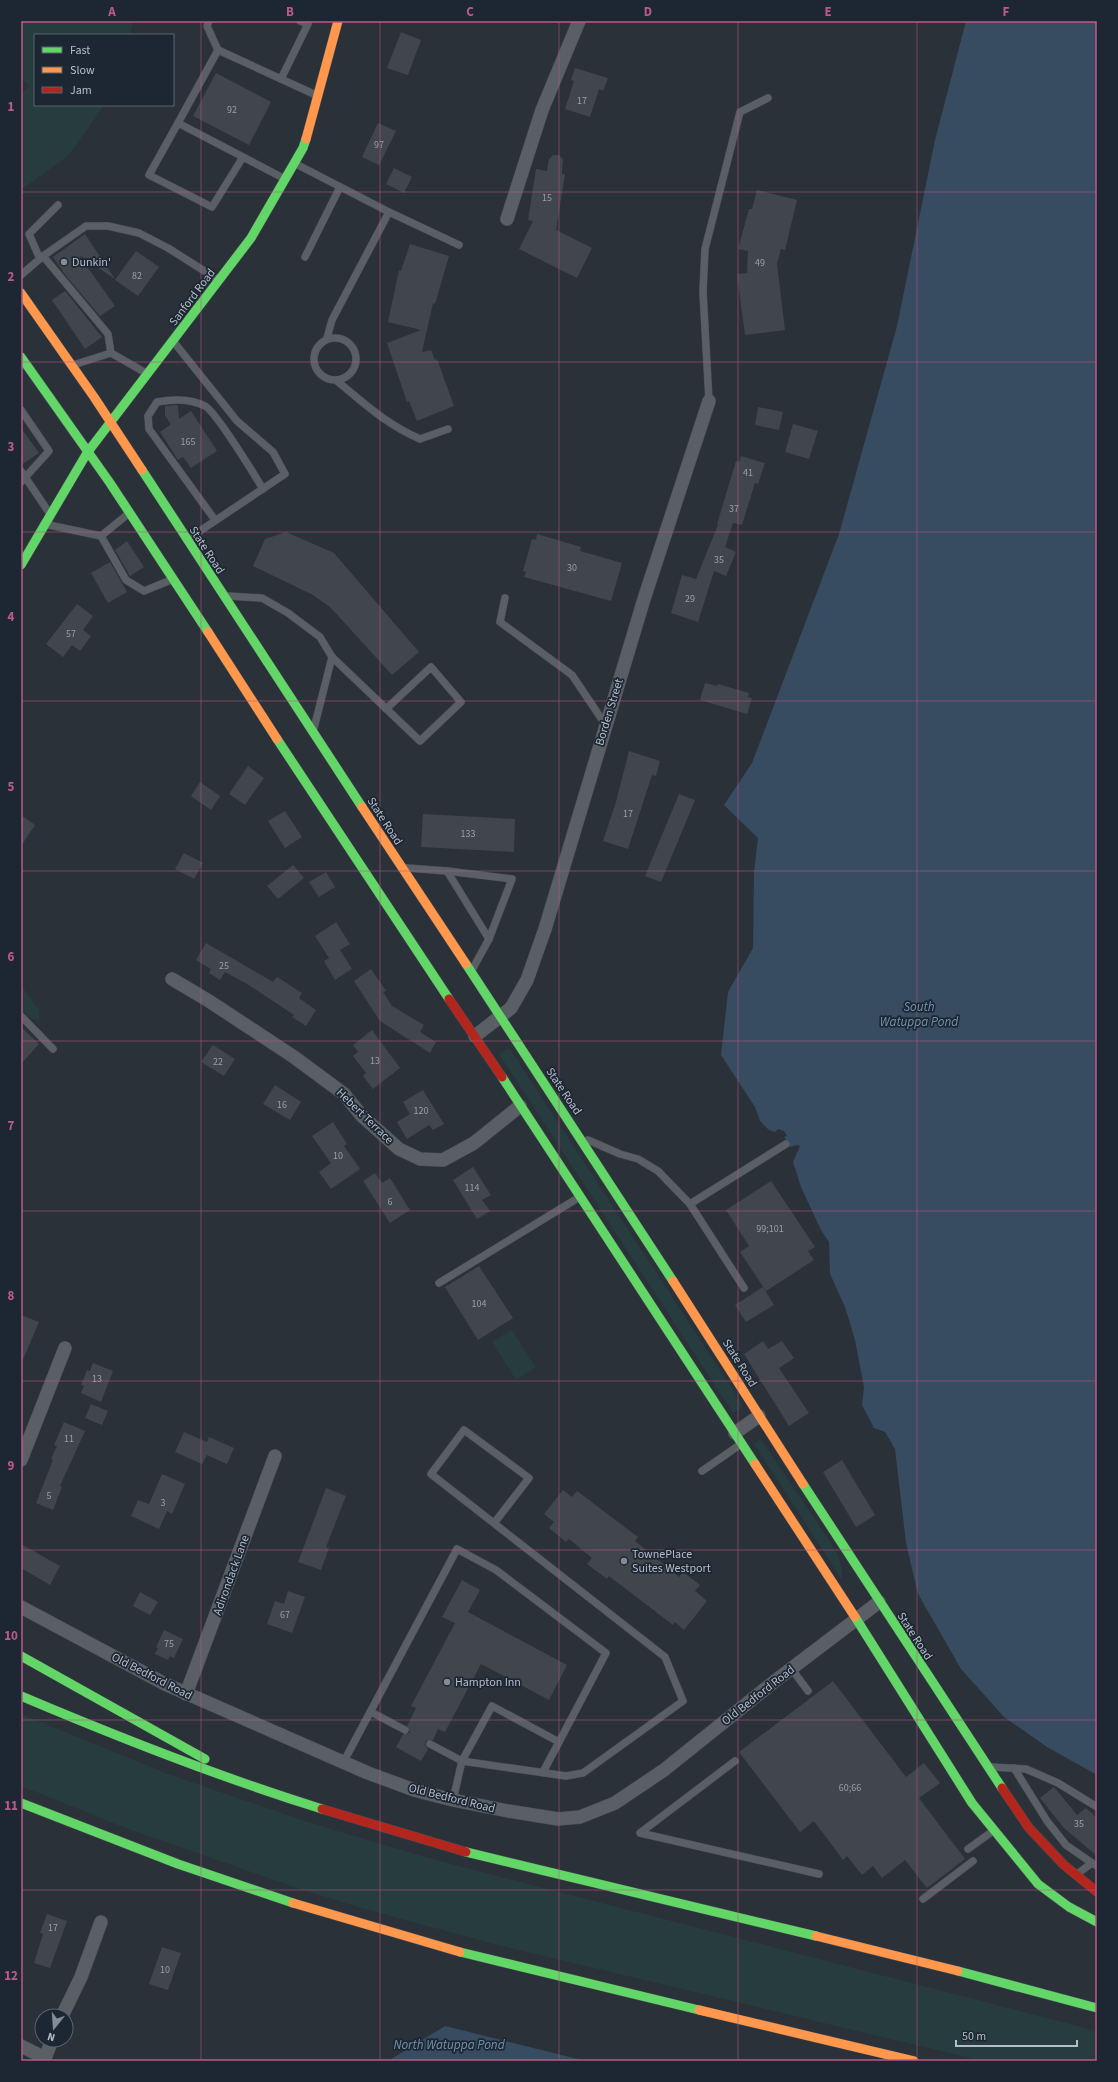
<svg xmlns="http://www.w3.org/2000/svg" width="1118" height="2082" viewBox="0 0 1118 2082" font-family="'Source Sans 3',sans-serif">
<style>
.green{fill:#273c3e}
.water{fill:#374b61}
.building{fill:#41464d}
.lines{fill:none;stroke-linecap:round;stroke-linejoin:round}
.lane-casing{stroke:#484d53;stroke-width:8}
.street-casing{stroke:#484d53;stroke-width:14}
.fast-casing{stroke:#484d53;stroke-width:10}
.slow-casing{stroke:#484d53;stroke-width:10}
.jam-casing{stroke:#484d53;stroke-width:10}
.lane{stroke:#5a5f66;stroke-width:7}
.street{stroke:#5a5f66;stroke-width:13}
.fast{stroke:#63d668;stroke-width:9}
.slow{stroke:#ff974d;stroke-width:9}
.jam{stroke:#b3261e;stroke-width:9}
.grid{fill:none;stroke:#bc5a87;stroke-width:1;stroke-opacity:0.55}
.poi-dot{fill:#848c96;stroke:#1d2733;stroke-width:1.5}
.labels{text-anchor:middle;stroke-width:3.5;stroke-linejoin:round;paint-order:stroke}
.number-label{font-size:10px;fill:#979faa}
.poi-label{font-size:12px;fill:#b4bdc9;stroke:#1d2733;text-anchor:start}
.street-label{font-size:12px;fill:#b4bdc9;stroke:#1d2733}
.water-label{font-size:13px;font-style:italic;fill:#7490ac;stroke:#1d2733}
.neatline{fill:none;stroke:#bc5a87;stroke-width:1.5}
.grid-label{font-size:13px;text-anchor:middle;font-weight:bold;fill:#bc5a87}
</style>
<rect width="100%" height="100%" fill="#2a3138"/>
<g class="green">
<polygon points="21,21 133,21 130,35 35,35 35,105 104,105 69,155 21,190 21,94 29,86 21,77"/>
<polygon points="21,985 39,1010 39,1021 21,1014"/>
<polygon points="507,1049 510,1049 741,1402 742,1408 733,1413 499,1054"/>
<polygon points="512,1330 536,1367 516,1380 492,1342"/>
<polygon points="761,1439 835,1549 842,1567 842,1580 754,1444"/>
<polygon points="21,1714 168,1774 314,1824 436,1860 1097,2031 1097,2061 983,2061 498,1945 361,1908 297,1888 123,1827 21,1786"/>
</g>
<g class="water">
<polygon points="966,21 1097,21 1097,1775 1047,1747 1004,1717 961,1669 918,1594 906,1543 895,1449 885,1432 874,1428 862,1405 864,1387 855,1340 845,1307 830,1274 829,1242 821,1230 801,1187 793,1162 800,1146 797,1145 790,1147 784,1137 787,1136 784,1131 778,1129 775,1132 769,1130 760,1121 755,1107 721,1055 728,992 753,948 754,872 758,838 724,805 752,763 839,534 897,326 935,140"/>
<polygon points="445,2026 586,2061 388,2061"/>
</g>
<g class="building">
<polygon points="401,32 421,40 408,75 387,68"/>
<polygon points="575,68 608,78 603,91 599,89 590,117 565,109 574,81 571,80"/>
<polygon points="216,73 271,102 249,145 193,116"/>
<polygon points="378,123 396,131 379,165 362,157"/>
<polygon points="553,155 559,155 563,159 562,174 565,174 556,230 592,248 577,278 519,249 533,221 528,220 536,169 547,171 549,159"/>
<polygon points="394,168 412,177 404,193 386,184"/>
<polygon points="757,190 797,200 785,250 781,249 777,264 785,330 745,335 737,274 747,273 748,251 738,249 749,209 752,209"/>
<polygon points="85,234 115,279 79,255 115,306 100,316 66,276 53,257"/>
<polygon points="410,244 449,256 435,304 433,303 422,352 431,350 435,360 437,359 454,406 417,421 409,401 407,402 387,343 421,330 388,322 399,270 401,271"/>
<polygon points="136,251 159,267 138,296 115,280"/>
<polygon points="65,291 102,337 85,349 52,300"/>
<polygon points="178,405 179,419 191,411 217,451 191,468 183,457 178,460 160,432 171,424 165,416 165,406"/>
<polygon points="758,407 783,412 779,430 755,425"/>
<polygon points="793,424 818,431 809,459 785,452"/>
<polygon points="21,428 39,453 21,465"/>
<polygon points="741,456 765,463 758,484 755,483 742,525 733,523 725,547 736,552 726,576 714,571 698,622 671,613 682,575 696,579 718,525 717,524 736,461 739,462"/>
<polygon points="286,532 334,553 419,652 392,675 331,608 313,595 253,566 265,539"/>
<polygon points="537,534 581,547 580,551 622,563 611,601 524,577 526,572 523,571 532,539 536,540"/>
<polygon points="127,541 144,567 130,576 115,550"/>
<polygon points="110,562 127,592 108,603 91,573"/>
<polygon points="77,604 93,616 83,630 91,636 80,651 72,645 63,657 46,644"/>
<polygon points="705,683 717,686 718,684 749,693 748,697 752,698 747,714 700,700"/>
<polygon points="629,751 660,761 656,776 652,775 628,849 603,841 616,802"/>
<polygon points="248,766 264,778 245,805 229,794"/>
<polygon points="200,782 220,796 211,810 191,796"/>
<polygon points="679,794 695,800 661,882 645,876"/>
<polygon points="285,811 302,837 285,848 268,821"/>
<polygon points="423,814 515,819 514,852 421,847"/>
<polygon points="21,815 35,825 21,846"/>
<polygon points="184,853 203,863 194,879 175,869"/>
<polygon points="293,865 304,878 278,899 267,886"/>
<polygon points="326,872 335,887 319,897 309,882"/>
<polygon points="336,922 350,944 340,950 352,969 335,980 324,961 329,958 315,936"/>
<polygon points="206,943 273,982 277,977 302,993 299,998 316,1010 306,1026 292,1017 294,1015 247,984 225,972 220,980 209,973 211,969 196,960"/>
<polygon points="371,969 386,991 383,992 392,1006 424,1025 420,1032 436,1042 430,1053 380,1021 354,981"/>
<polygon points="21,1027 39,1044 21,1064"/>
<polygon points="372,1030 400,1068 373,1089 363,1076 366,1073 353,1056 358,1052 353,1045"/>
<polygon points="213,1045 235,1059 224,1076 201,1062"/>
<polygon points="275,1085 301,1102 290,1120 263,1104"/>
<polygon points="423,1090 444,1124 433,1130 429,1125 407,1139 397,1122 410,1114 403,1102"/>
<polygon points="333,1122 347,1144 344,1146 360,1169 331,1189 319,1172 331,1163 312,1136"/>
<polygon points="473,1167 491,1195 482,1200 490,1211 477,1219 453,1180"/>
<polygon points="375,1173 382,1183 390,1178 410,1210 390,1223 363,1181"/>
<polygon points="771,1181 815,1247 808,1251 814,1260 766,1291 740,1252 749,1246 726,1210"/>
<polygon points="479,1266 513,1318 478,1340 445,1287"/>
<polygon points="763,1287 774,1305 746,1322 735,1305"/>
<polygon points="21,1315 39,1322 21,1364"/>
<polygon points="763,1341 768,1349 782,1341 794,1358 779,1368 809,1413 789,1426 744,1354"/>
<polygon points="93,1363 113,1371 101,1402 81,1393 84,1386 81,1385 87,1370 90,1371"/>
<polygon points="91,1404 108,1411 102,1425 85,1418"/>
<polygon points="64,1422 85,1431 60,1486 62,1487 53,1510 36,1503 53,1460 51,1459 57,1446 54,1445"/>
<polygon points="184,1432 207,1442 209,1437 234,1448 227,1464 207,1455 202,1464 175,1452"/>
<polygon points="842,1460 875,1515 856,1527 823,1472"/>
<polygon points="162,1474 185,1484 172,1514 167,1511 159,1529 131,1516 138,1500 149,1504"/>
<polygon points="326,1488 346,1496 326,1547 329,1548 321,1570 298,1562"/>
<polygon points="563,1490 572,1497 577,1491 638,1537 635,1541 679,1577 683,1572 700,1585 695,1591 707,1601 684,1630 675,1622 673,1625 609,1576 607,1579 587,1564 592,1558 569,1539 566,1542 549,1528 554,1522 544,1514"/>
<polygon points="21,1544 60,1566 50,1585 21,1568"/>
<polygon points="462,1580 480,1590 468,1612 567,1665 549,1700 481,1664 445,1732 438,1729 433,1740 426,1741 425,1745 428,1749 421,1761 396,1747 403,1734 407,1734 410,1732 407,1726 416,1708 411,1706 455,1623 442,1617"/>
<polygon points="288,1591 305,1597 292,1633 267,1624 275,1601 284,1604"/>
<polygon points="140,1592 158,1602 150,1615 133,1606"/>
<polygon points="164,1630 183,1639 174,1658 170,1656 168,1660 155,1654 158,1648 156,1647"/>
<polygon points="833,1681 906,1777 924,1763 940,1783 919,1798 965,1859 927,1888 905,1860 882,1878 873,1866 862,1875 847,1856 843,1860 814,1821 800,1832 739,1752"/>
<polygon points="1054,1787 1077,1815 1086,1808 1097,1818 1097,1856 1064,1828 1040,1798"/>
<polygon points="47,1914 67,1921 50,1968 34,1963 43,1934 40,1933"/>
<polygon points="162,1947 181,1953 168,1990 149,1984"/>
</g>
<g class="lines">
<defs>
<g id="lane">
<polyline points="209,21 207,26 218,50"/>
<polyline points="281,79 308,24 300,21"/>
<polyline points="178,123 218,50 316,95"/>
<polyline points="243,157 212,207 149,175 178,123 285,179"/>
<polyline points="294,163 389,212 332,320 327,338"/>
<polyline points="389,212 459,245"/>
<polyline points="43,256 86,226 108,226 139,233 168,248 217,279"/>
<polyline points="305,257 340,187"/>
<polyline points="40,259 29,234 58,205"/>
<polyline points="21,275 43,256 108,334 111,353"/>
<circle cx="335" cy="359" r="21"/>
<polyline points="173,341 237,421 273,452 285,474 188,539"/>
<polyline points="73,365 111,353 146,373"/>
<path d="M 337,381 C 365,404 386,424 420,439 L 448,429"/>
<polyline points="709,401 703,292 705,249 740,112 768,98"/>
<polyline points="21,410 49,451 21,482"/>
<polyline points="21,471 48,511"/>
<polyline points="128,514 101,536 126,580 144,591 171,580"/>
<path d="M 215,520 L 149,429 L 148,416 L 157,402 C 173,399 190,398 205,406 C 216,412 254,474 263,489"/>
<polyline points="44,524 101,536"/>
<polyline points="228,596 262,598 288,613 320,637 332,657 420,741 461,702 431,667 386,709"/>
<polyline points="505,598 500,622 572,675 605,724"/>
<polyline points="314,728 332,657"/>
<polyline points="407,868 447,871 512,879 489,939 472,970"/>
<polyline points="447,871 489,939"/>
<polyline points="21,1016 53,1049"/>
<polyline points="588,1140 620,1154 638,1159 658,1171 690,1204 744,1288"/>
<polyline points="690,1204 786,1144"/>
<polyline points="439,1283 578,1198"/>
<polyline points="702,1471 741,1444"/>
<polyline points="791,1668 808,1691"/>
<polyline points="371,1712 405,1730"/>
<polyline points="735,1761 640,1833 819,1874"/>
<polyline points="343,1763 457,1549 496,1570 606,1653 559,1742 492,1706 462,1761 430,1744"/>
<polyline points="991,1767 1026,1769 1058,1783 1097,1807"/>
<polyline points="1014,1768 1047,1821 1066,1845 1092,1863"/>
<polyline points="543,1772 559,1742"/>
<polyline points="453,1800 462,1761 566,1776 583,1773 683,1701 665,1657 431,1474 464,1430 529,1478 495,1522"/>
<polyline points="968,1849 993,1831"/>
<polyline points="1077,1874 1092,1863 1097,1866"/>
<polyline points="923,1899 973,1861"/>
</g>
<g id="street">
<polyline points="507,219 542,110 579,21"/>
<polyline points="172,979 209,1001 294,1057 344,1094 362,1116 399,1149 420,1159 443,1160 474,1143 520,1106"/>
<polyline points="475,1036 511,1008 527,980 545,929 644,599 709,401"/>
<polyline points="735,1433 759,1416"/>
<polyline points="21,1460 65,1348"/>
<polyline points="21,1607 165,1684 368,1773 414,1790 453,1800 508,1811 558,1819 580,1817 615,1803 664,1770 775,1681 879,1602"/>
<polyline points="186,1694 275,1456"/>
<polyline points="62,2016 81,1977 101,1922"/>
<polyline points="21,2046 45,2058"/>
<polyline points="44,2061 52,2040"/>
</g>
<g id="fast">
<polyline points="21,357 110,483 208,632"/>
<polyline points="142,470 362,807"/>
<polyline points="21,565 87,453 251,238 303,148 306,139"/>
<polyline points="277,739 449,999"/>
<polyline points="466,964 673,1281"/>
<polyline points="502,1077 755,1464"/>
<polyline points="803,1484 1002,1788"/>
<polyline points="855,1617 972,1803 1038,1884 1069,1907 1097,1922"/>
<polyline points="21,1656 205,1759"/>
<path d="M 21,1696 C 120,1738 219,1777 322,1809"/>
<polyline points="21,1803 178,1864 293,1903"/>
<polyline points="466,1852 816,1936"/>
<polyline points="460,1952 699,2010"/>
<polyline points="958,1971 1097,2008"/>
</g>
<g id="slow">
<polyline points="306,139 338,21"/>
<polyline points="21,293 94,397 142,470"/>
<polyline points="208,632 277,739"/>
<polyline points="362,807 466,964"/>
<polyline points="673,1281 803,1484"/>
<polyline points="755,1464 855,1617"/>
<polyline points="293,1903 460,1952"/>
<polyline points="816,1936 958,1971"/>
<polyline points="699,2010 914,2061"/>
</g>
<g id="jam">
<polyline points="449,999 502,1077"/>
<polyline points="1002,1788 1029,1828 1064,1865 1097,1892"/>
<polyline points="322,1809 466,1852"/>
</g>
</defs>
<use href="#lane" class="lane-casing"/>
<use href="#street" class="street-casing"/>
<use href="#fast" class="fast-casing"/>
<use href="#slow" class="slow-casing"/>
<use href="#jam" class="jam-casing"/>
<use href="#lane" class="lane"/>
<use href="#street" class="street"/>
<use href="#fast" class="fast"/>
<use href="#slow" class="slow"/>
<use href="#jam" class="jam"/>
</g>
<path class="grid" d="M 201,21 L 201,2061M 380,21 L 380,2061M 559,21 L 559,2061M 738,21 L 738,2061M 917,21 L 917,2061M 21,192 L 1097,192M 21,362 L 1097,362M 21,532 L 1097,532M 21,701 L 1097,701M 21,871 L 1097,871M 21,1041 L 1097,1041M 21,1211 L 1097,1211M 21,1381 L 1097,1381M 21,1550 L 1097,1550M 21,1720 L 1097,1720M 21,1890 L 1097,1890"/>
<g class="poi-dot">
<circle cx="64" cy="262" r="4"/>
<circle cx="624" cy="1561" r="4"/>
<circle cx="447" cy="1682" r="4"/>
</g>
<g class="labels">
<g class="number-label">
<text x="582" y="104">17</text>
<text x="232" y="113">92</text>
<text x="379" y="148">97</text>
<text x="547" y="201">15</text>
<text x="760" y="266">49</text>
<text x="137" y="279">82</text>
<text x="188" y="445">165</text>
<text x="748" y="476">41</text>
<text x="734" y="512">37</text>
<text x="719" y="563">35</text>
<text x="572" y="571">30</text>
<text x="690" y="602">29</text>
<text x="71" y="637">57</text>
<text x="628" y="817">17</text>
<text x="468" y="837">133</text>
<text x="224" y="969">25</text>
<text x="375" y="1064">13</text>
<text x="218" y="1065">22</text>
<text x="282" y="1108">16</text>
<text x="421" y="1114">120</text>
<text x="338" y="1159">10</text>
<text x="472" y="1191">114</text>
<text x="390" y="1205">6</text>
<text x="770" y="1232">99;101</text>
<text x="479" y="1307">104</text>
<text x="97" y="1382">13</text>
<text x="69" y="1442">11</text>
<text x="49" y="1499">5</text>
<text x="163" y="1506">3</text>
<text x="285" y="1618">67</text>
<text x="169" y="1647">75</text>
<text x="850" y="1791">60;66</text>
<text x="1079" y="1827">35</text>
<text x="53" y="1931">17</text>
<text x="165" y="1973">10</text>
</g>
<g class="poi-label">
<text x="72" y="266">Dunkin'</text>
<text x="632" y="1558">TownePlace<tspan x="632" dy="14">Suites Westport</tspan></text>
<text x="455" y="1686">Hampton Inn</text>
</g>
<g class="street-label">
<text transform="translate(192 297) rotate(-53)" y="4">Sanford Road</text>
<text transform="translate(207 550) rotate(57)" y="4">State Road</text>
<text transform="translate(609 712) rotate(-73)" y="4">Borden Street</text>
<text transform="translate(385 821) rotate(57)" y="4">State Road</text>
<text transform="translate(564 1091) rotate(56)" y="4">State Road</text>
<text transform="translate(365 1116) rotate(44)" y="4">Hebert Terrace</text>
<text transform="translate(740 1363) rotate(58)" y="4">State Road</text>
<text transform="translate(231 1575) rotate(-70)" y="4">Adirondack Lane</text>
<text transform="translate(915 1636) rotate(57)" y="4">State Road</text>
<text transform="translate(152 1676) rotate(27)" y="4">Old Bedford Road</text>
<text transform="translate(758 1695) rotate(-38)" y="4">Old Bedford Road</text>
<text transform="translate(452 1798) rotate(14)" y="4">Old Bedford Road</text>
</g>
<g class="water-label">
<text x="919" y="1011">South<tspan x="919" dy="15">Watuppa Pond</tspan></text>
<text x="449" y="2049">North Watuppa Pond</text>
</g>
</g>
<rect width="1118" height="2082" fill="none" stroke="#1d2733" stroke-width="44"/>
<rect x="34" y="34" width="140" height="72" fill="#1d2733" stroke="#59636f"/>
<rect x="42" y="47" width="20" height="6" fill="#63d668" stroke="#59636f"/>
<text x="70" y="54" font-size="12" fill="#b4bdc9">Fast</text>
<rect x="42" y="67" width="20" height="6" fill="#ff974d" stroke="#59636f"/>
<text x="70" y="74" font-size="12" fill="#b4bdc9">Slow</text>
<rect x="42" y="87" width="20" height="6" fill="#b3261e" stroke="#59636f"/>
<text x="70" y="94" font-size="12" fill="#b4bdc9">Jam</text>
<g transform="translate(54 2028) rotate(197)"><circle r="19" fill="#1d2733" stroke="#59636f"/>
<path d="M0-3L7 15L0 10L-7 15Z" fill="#848c96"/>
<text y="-6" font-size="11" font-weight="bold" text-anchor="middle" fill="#b4bdc9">N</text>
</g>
<path d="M956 2040v6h121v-6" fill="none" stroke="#b4bdc9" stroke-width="2"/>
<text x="962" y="2040" font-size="12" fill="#b4bdc9" stroke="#1d2733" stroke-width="3" paint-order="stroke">50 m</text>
<rect x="22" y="22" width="1074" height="2038" class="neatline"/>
<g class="grid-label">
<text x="112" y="16">A</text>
<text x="290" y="16">B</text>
<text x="470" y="16">C</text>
<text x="648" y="16">D</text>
<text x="828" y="16">E</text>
<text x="1006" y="16">F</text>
<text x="11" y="111">1</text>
<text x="11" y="281">2</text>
<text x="11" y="451">3</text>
<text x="11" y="621">4</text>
<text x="11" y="791">5</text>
<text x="11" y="961">6</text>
<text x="11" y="1130">7</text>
<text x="11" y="1300">8</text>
<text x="11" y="1470">9</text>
<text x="11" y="1640">10</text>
<text x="11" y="1810">11</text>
<text x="11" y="1980">12</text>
</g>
</svg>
